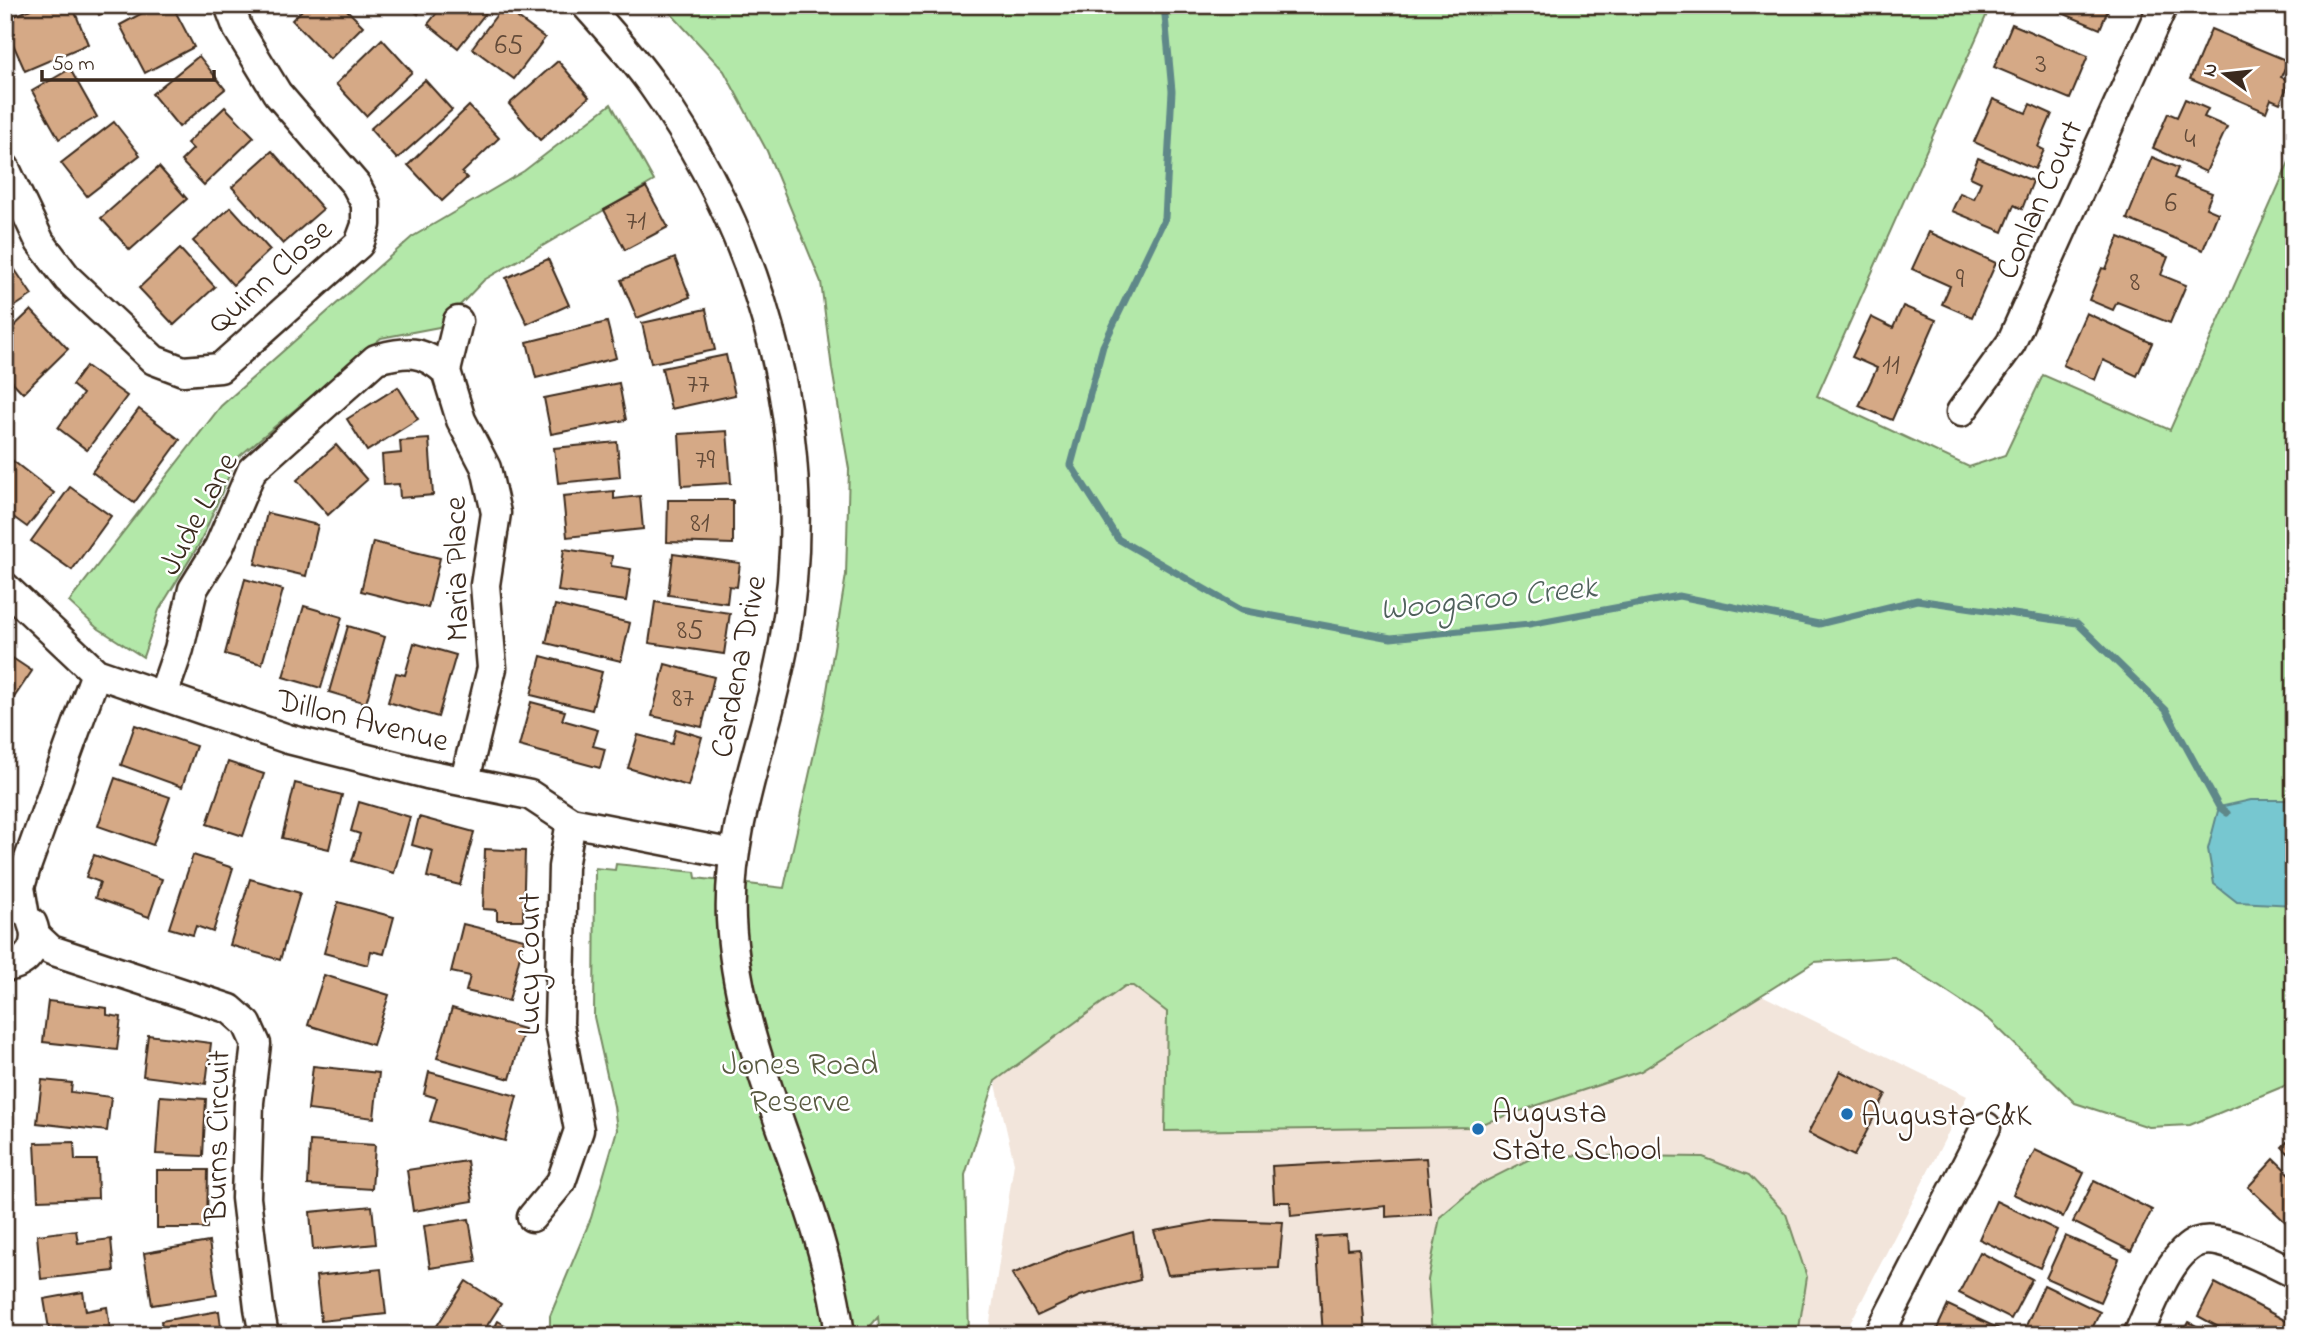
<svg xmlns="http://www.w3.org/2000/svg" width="2299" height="1340" viewBox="0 0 2299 1340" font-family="'Indie Flower',sans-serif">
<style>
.built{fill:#f2e5db}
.green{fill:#b3e8a9;stroke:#778964;stroke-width:2}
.water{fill:#77c7d0;stroke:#5f8889;stroke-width:2}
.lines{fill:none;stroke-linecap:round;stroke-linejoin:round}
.stream{stroke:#5f8889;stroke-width:7}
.building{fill:#d5a986;stroke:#3b2a1e;stroke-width:2}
.minor-casing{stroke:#3b2a1e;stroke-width:33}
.minor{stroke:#fff;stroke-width:28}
.poi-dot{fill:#1f6fb2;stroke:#fff;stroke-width:2.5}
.labels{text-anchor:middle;stroke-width:5;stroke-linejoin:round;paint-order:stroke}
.number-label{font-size:28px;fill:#624a38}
.street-label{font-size:32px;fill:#3b2a1e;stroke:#fff}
.park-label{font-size:32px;fill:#595a41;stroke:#fff}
.poi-label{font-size:32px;fill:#3b2a1e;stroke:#fff;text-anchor:start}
.water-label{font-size:33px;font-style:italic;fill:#50615c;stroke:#fff}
</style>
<rect width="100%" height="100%" fill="#fff"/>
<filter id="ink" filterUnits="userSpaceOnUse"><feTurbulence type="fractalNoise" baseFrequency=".0143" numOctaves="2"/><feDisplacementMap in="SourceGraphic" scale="14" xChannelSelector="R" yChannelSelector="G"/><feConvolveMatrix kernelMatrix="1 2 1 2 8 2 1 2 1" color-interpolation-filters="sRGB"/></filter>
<g filter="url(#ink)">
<polygon class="built" points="1629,930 1967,1096 1844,1335 988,1335 1014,1163 995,1080 1151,967"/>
<g class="green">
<polygon points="663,5 1991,5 1817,396 1969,467 2005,455 2043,375 2170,430 2294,151 2294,1082 2190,1125 2149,1127 2075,1103 1991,1021 1894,957 1814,962 1641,1071 1472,1127 1165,1131 1167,1012 1133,986 1125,986 995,1081 965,1175 969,1335 880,1335 878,1317 863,1335 550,1335 550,1316 591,1218 617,1130 614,1106 594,1017 595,868 615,870 616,864 695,872 696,878 784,888 824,709 846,575 849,469 832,369 821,282 767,151 724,71"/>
<polygon points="611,104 654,181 484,280 439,327 381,338 236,459 201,541 159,610 143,657 96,627 69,602 221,406 412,237 524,171"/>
<polygon points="1538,1155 1703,1157 1749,1175 1786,1214 1807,1277 1798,1335 1432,1335 1428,1280 1440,1217 1478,1185"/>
</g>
<polygon class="water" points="2251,800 2294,800 2294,905 2237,902 2214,884 2208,849 2219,807"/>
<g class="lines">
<polyline class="stream" points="1164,5 1172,91 1165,218 1103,346 1071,465 1118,539 1241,610 1391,638 1529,624 1679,596 1819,624 1917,600 2077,623 2166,710 2219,807 2227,813"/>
</g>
<g class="building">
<polygon points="40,5 72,5 88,44 25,71 5,26 5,20"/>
<polygon points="94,5 119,5 99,15"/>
<polygon points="157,5 172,5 194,47 145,73 120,25"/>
<polygon points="307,5 342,5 363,26 330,59 292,20"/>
<polygon points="405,5 424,5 418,14"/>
<polygon points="443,5 492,5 458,48 428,24"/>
<polygon points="504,5 511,5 522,13 518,18 545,38 514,79 472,48"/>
<polygon points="2043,5 2110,5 2100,29"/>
<polygon points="2012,24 2088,56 2070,99 1994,67"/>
<polygon points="2211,29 2288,61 2281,77 2290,81 2280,103 2271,99 2266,112 2190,79"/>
<polygon points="382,39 412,72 366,116 336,84"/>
<polygon points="199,56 225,89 179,127 152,94"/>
<polygon points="558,61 589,97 540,140 509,104"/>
<polygon points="70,69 97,117 59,139 32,91"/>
<polygon points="425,80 452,110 397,159 370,129"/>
<polygon points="1993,99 2026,113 2030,104 2052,114 2038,147 2044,150 2035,169 1974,142"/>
<polygon points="2185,99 2208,109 2204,117 2227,127 2206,172 2153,148 2168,113 2177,117"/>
<polygon points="469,106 499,138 462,173 467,178 442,201 408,165"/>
<polygon points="225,107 254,137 204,185 181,161 193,149 187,143"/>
<polygon points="114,122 140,155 87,196 61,163"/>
<polygon points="272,151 323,209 283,244 232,187"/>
<polygon points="2152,157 2178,168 2174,178 2212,193 2206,208 2218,213 2203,250 2127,219"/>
<polygon points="1978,158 2033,181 2022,209 2014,205 2003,232 1952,211 1960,193 1974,199 1981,182 1970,177"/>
<polygon points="159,167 187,199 130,250 101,218"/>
<polygon points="646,187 668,227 625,250 604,210"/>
<polygon points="231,207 270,250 233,285 193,241"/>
<polygon points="1929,232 1996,263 1972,317 1942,304 1950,286 1912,269"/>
<polygon points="2119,237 2168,257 2161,275 2186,285 2170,323 2117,302 2113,310 2089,300 2102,268 2106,269"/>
<polygon points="180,249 215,287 174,325 139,288"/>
<polygon points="7,258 32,295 5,313 5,259"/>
<polygon points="675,258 690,297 637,318 621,280"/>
<polygon points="548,259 569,305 527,324 506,278"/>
<polygon points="1903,306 1936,320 1892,420 1859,406 1877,368 1852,357 1871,317 1893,328"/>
<polygon points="706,309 715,350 651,363 642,323"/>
<polygon points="31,310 68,349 23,393 5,374 5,335"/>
<polygon points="2086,313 2152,343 2137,376 2103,360 2095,380 2063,365"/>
<polygon points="607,322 616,358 536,378 527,342"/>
<polygon points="726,355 735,395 671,409 662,368"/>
<polygon points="86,366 127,396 87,450 58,428 83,394 72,385"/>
<polygon points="619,383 626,420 551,434 544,398"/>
<polygon points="398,387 418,419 367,451 347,419"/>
<polygon points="139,409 180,440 134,503 92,472"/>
<polygon points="727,431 731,483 682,486 679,434"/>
<polygon points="429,439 433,495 400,498 399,484 384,485 382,455 401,453 400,441"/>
<polygon points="617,442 620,477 558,483 554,448"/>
<polygon points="336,445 367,480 328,515 297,480"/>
<polygon points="8,457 54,493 27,527 5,511 5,460"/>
<polygon points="70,487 111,516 72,570 31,541"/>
<polygon points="614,491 614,499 640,496 643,529 567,537 563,496"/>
<polygon points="668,500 733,500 733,544 667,542"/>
<polygon points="267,513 318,525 306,576 255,564"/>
<polygon points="373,542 440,558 428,608 361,591"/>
<polygon points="564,549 612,556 611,566 631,569 626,601 558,591"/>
<polygon points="673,554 740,563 737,587 729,586 727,603 668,595"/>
<polygon points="245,579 283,590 262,664 225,654"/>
<polygon points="655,602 730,613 724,654 649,643"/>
<polygon points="555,605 630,623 621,661 546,643"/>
<polygon points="304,606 342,617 321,688 283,677"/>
<polygon points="348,626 385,637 366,703 329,692"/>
<polygon points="414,643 456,655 438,717 388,702 396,673 405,675"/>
<polygon points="5,653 32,671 7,708 5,707"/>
<polygon points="541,656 602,672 592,710 531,695"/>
<polygon points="665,664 714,677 702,727 652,716"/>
<polygon points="531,702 565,711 562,720 598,730 593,746 605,749 600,768 519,746"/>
<polygon points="135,725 196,746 182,787 121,765"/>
<polygon points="676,729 702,737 688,786 628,768 638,735 672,744"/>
<polygon points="228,762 264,774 243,836 207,824"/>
<polygon points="115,778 170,797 153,845 98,826"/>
<polygon points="295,783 342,795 329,849 282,838"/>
<polygon points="359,802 410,817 394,873 352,861 360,834 351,831"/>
<polygon points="419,817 474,832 460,885 427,877 433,851 412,845"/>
<polygon points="485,849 525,851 523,920 497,920 497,910 483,909"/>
<polygon points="94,855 162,879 149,917 95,898 100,882 86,877"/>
<polygon points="193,855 233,868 213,932 196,926 193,935 169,928"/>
<polygon points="250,879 300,893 280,960 230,945"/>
<polygon points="338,902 394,917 384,954 371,951 368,965 324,953"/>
<polygon points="463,924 524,939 509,1001 466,991 470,976 451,972"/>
<polygon points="324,975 389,995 373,1045 308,1025"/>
<polygon points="48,1001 107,1008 107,1015 121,1017 117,1050 43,1042"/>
<polygon points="452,1008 524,1029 510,1079 437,1058"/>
<polygon points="148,1035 211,1043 206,1084 143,1076"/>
<polygon points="313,1066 379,1073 374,1118 308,1110"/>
<polygon points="1840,1071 1886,1094 1854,1156 1808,1133"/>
<polygon points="429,1072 517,1096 505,1141 430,1121 437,1098 424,1094"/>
<polygon points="42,1080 72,1083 71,1092 111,1097 107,1131 37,1123"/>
<polygon points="160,1096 206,1099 203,1156 156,1154"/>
<polygon points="2294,1135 2294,1159 2282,1147"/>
<polygon points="310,1141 375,1145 372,1189 308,1185"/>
<polygon points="74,1142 75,1160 97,1160 98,1198 38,1200 35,1143"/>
<polygon points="2035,1150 2084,1173 2063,1217 2013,1194"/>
<polygon points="1426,1158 1431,1214 1386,1217 1386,1206 1291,1216 1290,1202 1274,1202 1272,1166"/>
<polygon points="2274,1159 2294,1178 2294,1230 2248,1187"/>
<polygon points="467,1161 473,1201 413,1211 407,1170"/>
<polygon points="157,1170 208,1170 207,1228 157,1228"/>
<polygon points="2094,1181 2152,1210 2131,1251 2073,1222"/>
<polygon points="1996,1201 2057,1230 2040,1268 1979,1239"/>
<polygon points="372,1206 376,1244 313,1250 310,1212"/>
<polygon points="469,1219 476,1261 430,1268 424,1226"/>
<polygon points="1216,1220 1283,1222 1279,1268 1246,1269 1168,1275 1154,1231"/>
<polygon points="76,1230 78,1243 111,1239 114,1271 41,1279 37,1235"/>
<polygon points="1133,1232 1140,1280 1080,1296 1037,1316 1012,1274 1070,1250"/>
<polygon points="1346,1235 1347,1249 1359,1248 1365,1335 1323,1335 1316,1237"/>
<polygon points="2065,1236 2119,1259 2100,1302 2046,1278"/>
<polygon points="209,1242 217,1295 152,1305 144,1253"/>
<polygon points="1980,1252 2032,1279 2011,1319 1959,1293"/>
<polygon points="381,1269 386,1314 321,1321 316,1276"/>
<polygon points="466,1281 501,1304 481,1335 431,1335"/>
<polygon points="2215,1283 2290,1323 2283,1335 2233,1335 2198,1316"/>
<polygon points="2044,1285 2100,1312 2089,1335 2040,1335 2025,1328"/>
<polygon points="83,1292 86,1311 107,1307 111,1335 50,1335 44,1299"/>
<polygon points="1948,1305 2006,1332 2005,1335 1934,1335"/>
<polygon points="219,1311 222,1335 163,1335 161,1321"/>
<polygon points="498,1321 522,1335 491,1335"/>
<polygon points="2189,1322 2213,1335 2182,1335"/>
</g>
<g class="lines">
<defs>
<g id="minor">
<path d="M 586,5 C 610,32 634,58 654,87 C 769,249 818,446 784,643 C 768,735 727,824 731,919 C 738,1065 822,1191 840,1335"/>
<polyline points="5,168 40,242 68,279 154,360 183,371 220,368 359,244 366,225 366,204 356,185 277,93 238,29 229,5"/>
<polyline points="458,321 446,371 461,420 486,468 496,513 485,585 492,668 465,780"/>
<polyline points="1961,412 2011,343 2163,5"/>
<polyline points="5,587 96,673 288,739 427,774 530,795 571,822 734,854"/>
<path d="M 163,695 L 179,649 L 193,589 L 219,547 L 252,470 L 376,359 C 407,351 421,349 446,371"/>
<polyline points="24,911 20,887 25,870 96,673"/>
<polyline points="36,936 51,950 230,1009 247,1024 256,1044 249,1102 246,1198 259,1308 264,1335"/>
<path d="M 5,967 C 28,964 41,945 32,923"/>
<polyline points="532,1217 561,1182 579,1130 559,1024 563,867 571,822"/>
<polyline points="1879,1335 1986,1127"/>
<path d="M 2138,1335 C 2150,1309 2170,1252 2198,1242 C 2221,1233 2272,1263 2294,1273"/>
</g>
</defs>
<use href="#minor" class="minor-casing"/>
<use href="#minor" class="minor"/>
</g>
</g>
<g class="poi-dot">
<circle cx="1847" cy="1114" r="7"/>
<circle cx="1478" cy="1129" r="7"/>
</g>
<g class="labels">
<g class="number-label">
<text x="509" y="53">65</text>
<text x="2041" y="72">3</text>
<text x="2190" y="147">4</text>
<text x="2171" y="211">6</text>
<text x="636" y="229">71</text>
<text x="1960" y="287">9</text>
<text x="2135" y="290">8</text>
<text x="1891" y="373">11</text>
<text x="698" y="392">77</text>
<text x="705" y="468">79</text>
<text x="700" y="531">81</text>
<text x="690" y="638">85</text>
<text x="683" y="706">87</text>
</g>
<g class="street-label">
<text transform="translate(2038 199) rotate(-66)" y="11">Conlan Court</text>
<text transform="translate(269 275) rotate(-42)" y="11">Quinn Close</text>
<text transform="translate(197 513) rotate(-62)" y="11">Jude Lane</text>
<text transform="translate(455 569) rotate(-91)" y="11">Maria Place</text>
<text transform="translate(737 666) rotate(-79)" y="11">Cardena Drive</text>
<text transform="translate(363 719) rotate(14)" y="11">Dillon Avenue</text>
<text transform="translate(528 964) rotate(-90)" y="11">Lucy Court</text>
<text transform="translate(216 1136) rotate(-89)" y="11">Burns Circuit</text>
</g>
<g class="park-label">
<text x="800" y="1074">Jones Road<tspan x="800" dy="37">Reserve</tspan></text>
</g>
<g class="poi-label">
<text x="1492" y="1122">Augusta<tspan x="1492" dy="37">State School</tspan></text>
<text x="1861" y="1125">Augusta C&amp;K</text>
</g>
<g class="water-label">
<text transform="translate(1488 596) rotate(-6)" y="12">Woogaroo Creek</text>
</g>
</g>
<rect width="2299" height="1340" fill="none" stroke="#fff" stroke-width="28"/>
<rect x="14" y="14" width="2271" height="1312" fill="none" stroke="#3b2a1e" stroke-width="2.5" filter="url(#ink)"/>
<g transform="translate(2225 74) rotate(285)" stroke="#ffffff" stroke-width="5" paint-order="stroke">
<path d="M0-5L12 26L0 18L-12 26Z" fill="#3b2a1e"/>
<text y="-10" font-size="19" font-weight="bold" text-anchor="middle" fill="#3b2a1e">N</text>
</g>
<path d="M42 70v10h172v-10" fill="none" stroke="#3b2a1e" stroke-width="3.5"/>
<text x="52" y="70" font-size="21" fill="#3b2a1e" stroke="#ffffff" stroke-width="5" paint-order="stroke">50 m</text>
</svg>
